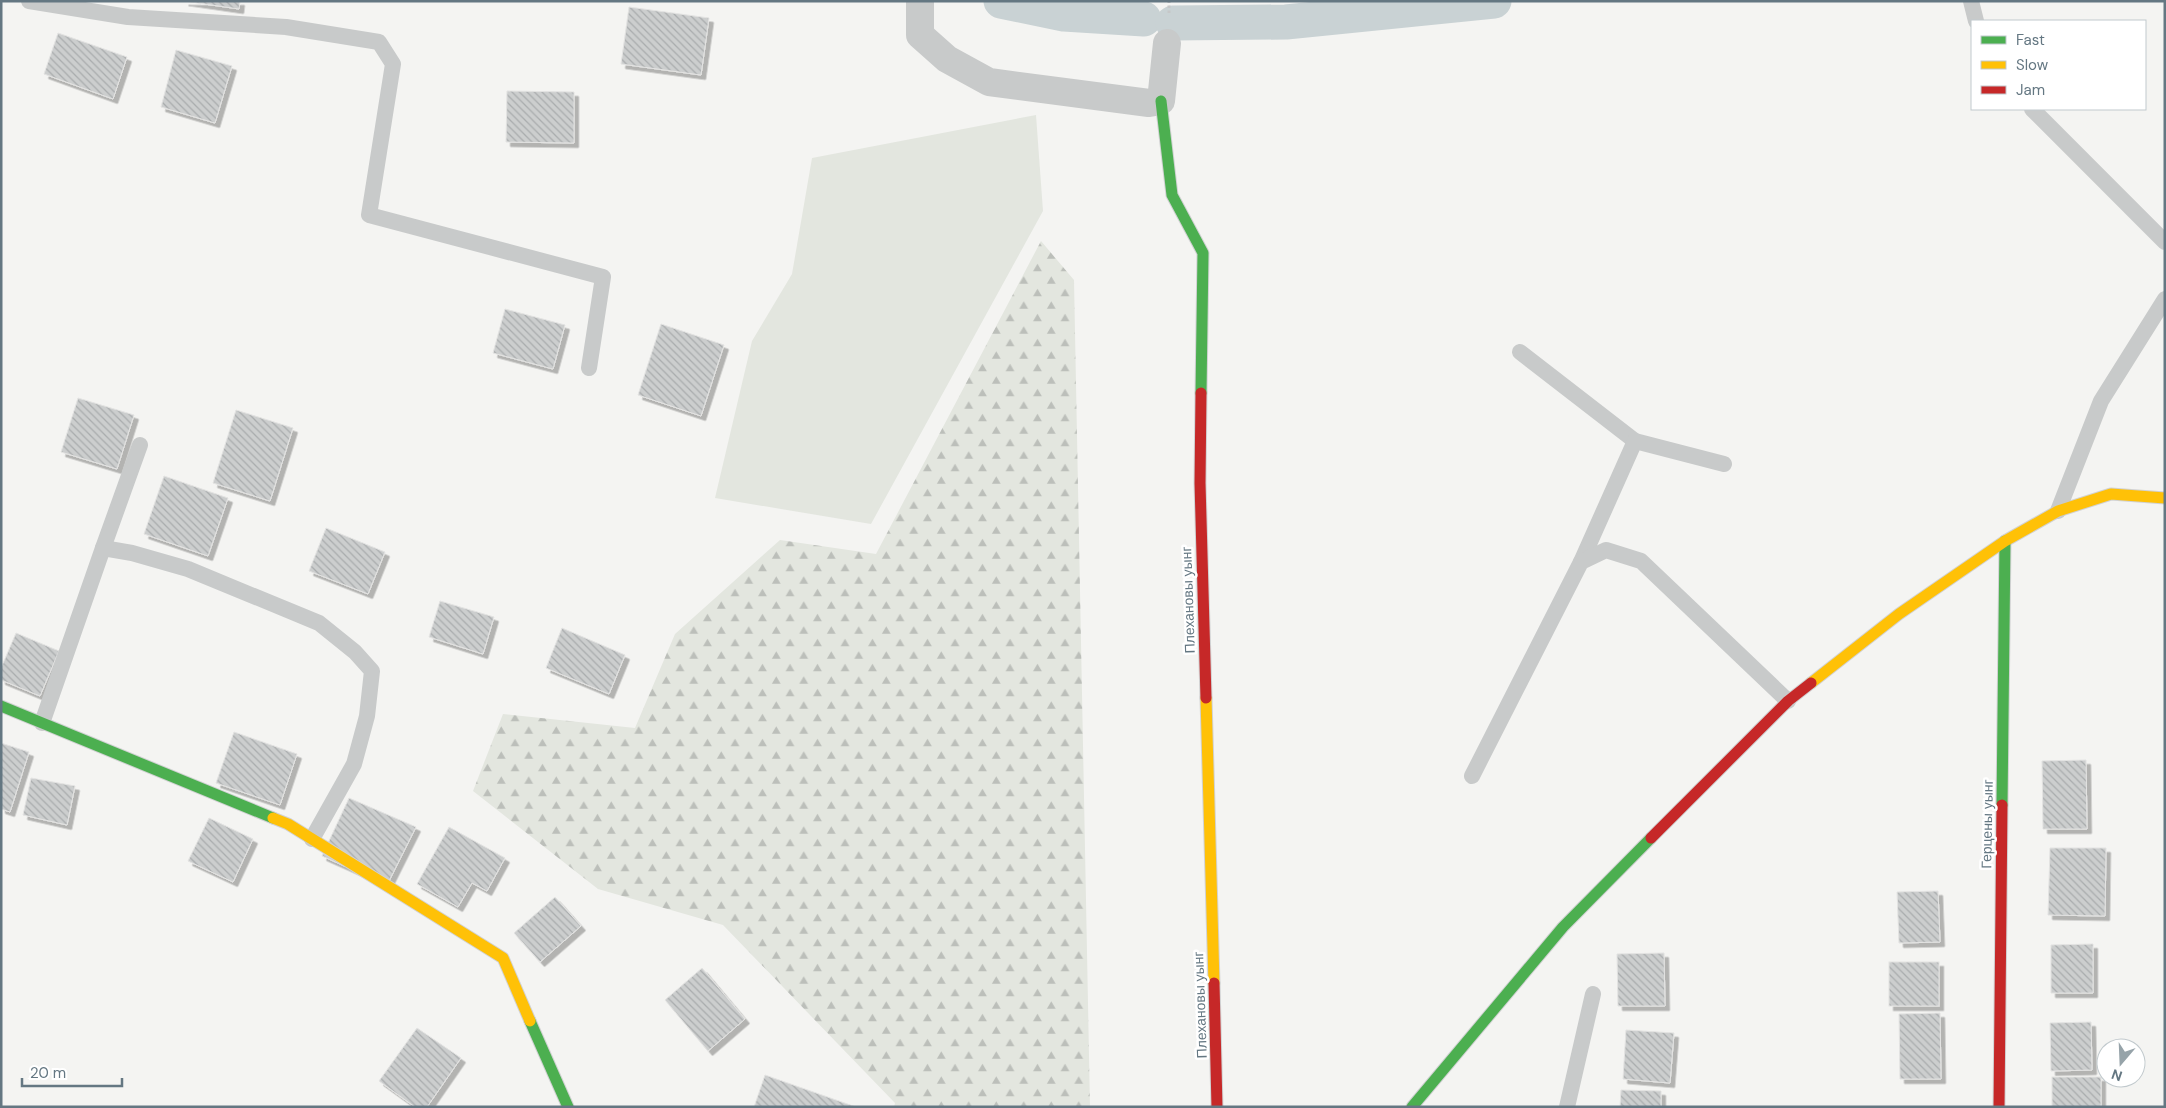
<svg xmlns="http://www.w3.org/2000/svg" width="2166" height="1108" viewBox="0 0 2166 1108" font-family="'DM Sans',sans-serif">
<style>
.green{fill:#e3e6df}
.forest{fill:url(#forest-firs)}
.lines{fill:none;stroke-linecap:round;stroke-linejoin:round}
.canal{stroke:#c9d2d4;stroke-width:35}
.building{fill:url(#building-back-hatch);stroke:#e3e3e2;filter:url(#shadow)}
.fast-casing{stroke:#d1d2d3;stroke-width:13}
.slow-casing{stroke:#d1d2d3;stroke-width:13}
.jam-casing{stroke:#d1d2d3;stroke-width:13}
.path{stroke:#c6c7c8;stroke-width:3;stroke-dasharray:2.5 2.5;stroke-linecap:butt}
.lane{stroke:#c8caca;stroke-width:16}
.street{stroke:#c8caca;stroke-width:28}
.fast{stroke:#4caf50;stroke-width:11}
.slow{stroke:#ffc107;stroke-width:11}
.jam{stroke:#c62828;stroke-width:11}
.labels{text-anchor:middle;stroke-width:5;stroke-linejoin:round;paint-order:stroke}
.street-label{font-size:14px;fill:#647782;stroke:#fff}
</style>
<defs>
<pattern id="forest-firs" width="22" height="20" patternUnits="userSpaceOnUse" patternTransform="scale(1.25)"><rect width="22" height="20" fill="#e3e6df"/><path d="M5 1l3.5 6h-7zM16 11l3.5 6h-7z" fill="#bcbfba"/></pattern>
<pattern id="building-back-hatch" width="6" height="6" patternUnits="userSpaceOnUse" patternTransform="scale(1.25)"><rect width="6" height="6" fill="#cccece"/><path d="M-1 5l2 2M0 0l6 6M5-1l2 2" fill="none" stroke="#a9acad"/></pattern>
<filter id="shadow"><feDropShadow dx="4.5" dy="4.5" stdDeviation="0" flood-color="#0004"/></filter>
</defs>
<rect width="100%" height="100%" fill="#f4f4f2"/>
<polygon class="green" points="1036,115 1043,211 871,524 715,498 752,341 792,274 812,158"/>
<polygon class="forest" points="1041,241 1074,280 1090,1107 894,1107 895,1103 723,925 598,889 473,791 503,714 635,728 675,634 780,540 876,554"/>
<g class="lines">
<g class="canal">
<polyline points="1001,1 1064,14 1144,19"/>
<polyline points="1173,23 1286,22 1494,1"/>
</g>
</g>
<g class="building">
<polygon points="184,1 240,1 239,9"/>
<polygon points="629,7 709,18 701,75 621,64"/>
<polygon points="58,33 127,57 113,99 44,74"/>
<polygon points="176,50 232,66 215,123 161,107"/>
<polygon points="507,91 574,92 574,143 506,142"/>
<polygon points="505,309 565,325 553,369 493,353"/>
<polygon points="661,324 724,345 701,416 638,395"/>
<polygon points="78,398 134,415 117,469 61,452"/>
<polygon points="236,410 293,428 270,501 213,483"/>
<polygon points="164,476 228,498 208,556 144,534"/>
<polygon points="326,528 385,552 368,594 309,571"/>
<polygon points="440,601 494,617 483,654 429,637"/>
<polygon points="562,628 625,655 609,694 546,668"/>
<polygon points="16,633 59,651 40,696 1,680 1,668"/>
<polygon points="234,732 297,754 280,805 216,783"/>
<polygon points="1,743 29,752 10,812 1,809"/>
<polygon points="2086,760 2087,829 2043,829 2042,761"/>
<polygon points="31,778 75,786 67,825 23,815"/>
<polygon points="349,798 416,827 387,885 322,856"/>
<polygon points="209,818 253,839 233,882 188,861"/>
<polygon points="449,827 505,858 487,891 472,883 458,907 417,884"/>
<polygon points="2050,848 2106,848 2105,916 2048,915"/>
<polygon points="1938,891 1940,942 1899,943 1897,892"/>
<polygon points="555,897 581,926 540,962 514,933"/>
<polygon points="2093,944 2093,993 2051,993 2051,945"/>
<polygon points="1664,953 1665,1006 1618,1006 1617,954"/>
<rect x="1889" y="962" width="50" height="44"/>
<polygon points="702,968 745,1019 708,1051 665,1000"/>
<polygon points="1940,1013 1941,1079 1900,1079 1899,1014"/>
<polygon points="2091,1022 2092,1070 2051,1071 2050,1023"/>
<polygon points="417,1028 461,1058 427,1107 415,1107 379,1081"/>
<polygon points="1626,1030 1674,1033 1670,1083 1623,1079"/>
<polygon points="765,1075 856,1107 754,1107"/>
<rect x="2052" y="1077" width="49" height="30"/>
<polygon points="1621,1090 1661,1091 1661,1107 1620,1107"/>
</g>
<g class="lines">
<defs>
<g id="fast">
<polyline points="1161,101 1172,195 1203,253 1201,393"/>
<polyline points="1,706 273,818"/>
<polyline points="2002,805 2005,541"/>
<polyline points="530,1021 568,1107"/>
<polyline points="1412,1107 1563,927 1651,838"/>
</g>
<g id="slow">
<polyline points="1811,683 1899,614 2005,541 2058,511 2111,494 2165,498"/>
<polyline points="1206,698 1214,983"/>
<polyline points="273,818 288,824 503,958 530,1021"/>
</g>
<g id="jam">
<polyline points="1201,393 1200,483 1206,698"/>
<polyline points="1651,838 1788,701 1811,683"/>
<polyline points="1214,983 1217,1107"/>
<polyline points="1999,1107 2002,805"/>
</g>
</defs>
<use href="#fast" class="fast-casing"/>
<use href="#slow" class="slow-casing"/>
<use href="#jam" class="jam-casing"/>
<polyline class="path" points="1169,13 1169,1"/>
<g class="lane">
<polyline points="29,1 128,17 286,27 379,42 393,64 369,215 603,277 589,368"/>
<polyline points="1971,1 1976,21"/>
<polyline points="2032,109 2165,242"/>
<polyline points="1520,352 1635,441"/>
<polyline points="2058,511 2101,401 2165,299"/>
<polyline points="103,548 140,445"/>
<polyline points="1581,562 1635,441 1724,464"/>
<polyline points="42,723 103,548 132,553 188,569 319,623 355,652 372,671 367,716 354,764 312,839"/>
<polyline points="1472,776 1581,562 1606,550 1641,561 1788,701"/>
<polyline points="1567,1107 1593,994"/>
</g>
<polyline class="street" points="920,1 920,35 947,59 989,82 1149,103 1161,101 1167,43"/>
<use href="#fast" class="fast"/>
<use href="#slow" class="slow"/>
<use href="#jam" class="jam"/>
</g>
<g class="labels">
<g class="street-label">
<text transform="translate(1188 600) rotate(-92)" y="5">Плехановы уынг</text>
<text transform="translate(1987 824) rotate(-89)" y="5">Герцены уынг</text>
<text transform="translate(1200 1005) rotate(-92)" y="5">Плехановы уынг</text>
</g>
</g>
<rect width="2166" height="1108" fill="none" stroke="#647782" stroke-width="5"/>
<rect x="1971" y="20" width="175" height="90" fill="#ffffff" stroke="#c1c9cd"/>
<rect x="1981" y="36" width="25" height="8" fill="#4caf50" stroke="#c1c9cd"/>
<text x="2016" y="45" font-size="15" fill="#647782">Fast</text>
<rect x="1981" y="61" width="25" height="8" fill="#ffc107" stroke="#c1c9cd"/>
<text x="2016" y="70" font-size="15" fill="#647782">Slow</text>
<rect x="1981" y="86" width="25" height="8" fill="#c62828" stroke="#c1c9cd"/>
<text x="2016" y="95" font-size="15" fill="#647782">Jam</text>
<g transform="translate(2121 1063) rotate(199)"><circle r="24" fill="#ffffff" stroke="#c1c9cd"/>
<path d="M0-4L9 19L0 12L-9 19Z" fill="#96a3a9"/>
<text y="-8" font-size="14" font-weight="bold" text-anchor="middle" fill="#647782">N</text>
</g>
<path d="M22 1078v8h100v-8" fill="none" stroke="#647782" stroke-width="2.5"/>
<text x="30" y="1078" font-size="15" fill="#647782" stroke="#ffffff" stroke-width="4" paint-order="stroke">20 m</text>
</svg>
